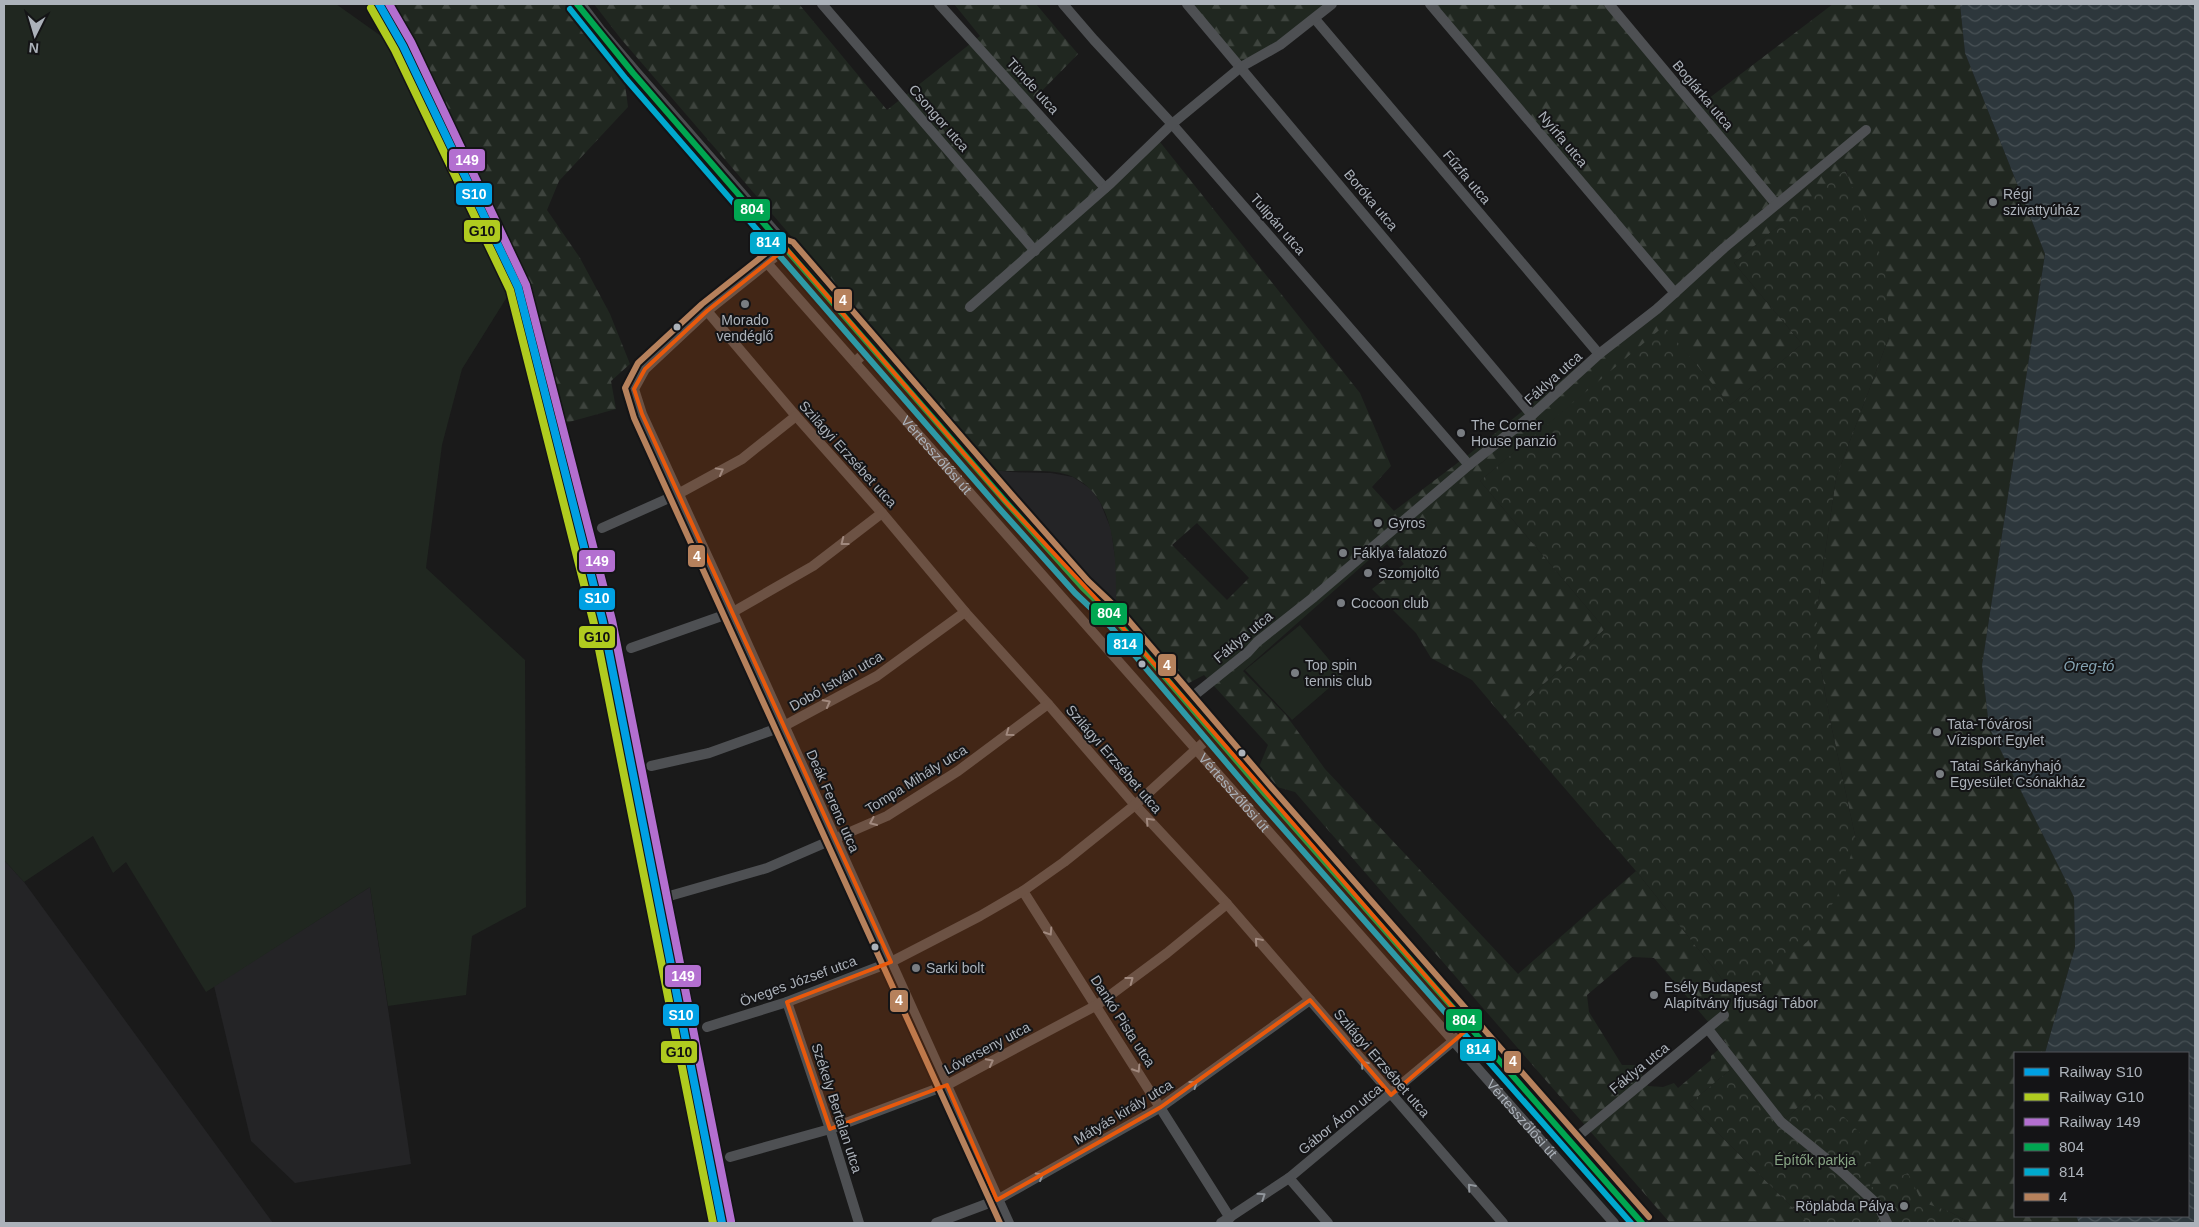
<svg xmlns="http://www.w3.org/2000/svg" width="2199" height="1227" viewBox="0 0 2199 1227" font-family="Arial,sans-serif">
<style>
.built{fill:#242426}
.green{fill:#202720}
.forest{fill:url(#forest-firs);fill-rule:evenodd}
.park{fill:url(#park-crowns)}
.water{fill:url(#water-waves)}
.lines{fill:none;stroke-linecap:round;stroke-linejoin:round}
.street{stroke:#4e5053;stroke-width:10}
.primary{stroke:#4b4c4f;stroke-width:16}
.bus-1-casing{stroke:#141416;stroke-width:10}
.bus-2-casing{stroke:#141416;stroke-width:10}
.bus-3-casing{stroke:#141416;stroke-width:10}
.bus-1{stroke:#00a651;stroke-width:6}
.bus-2{stroke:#00a9ce;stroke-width:6}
.bus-3{stroke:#b6815c;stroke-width:6}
.rail-1-casing{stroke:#141416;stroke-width:11}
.rail-2-casing{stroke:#141416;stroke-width:11}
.rail-3-casing{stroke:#141416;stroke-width:11}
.rail-1{stroke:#00a0e3;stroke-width:8}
.rail-2{stroke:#b0cb1f;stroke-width:8}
.rail-3{stroke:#b36fd0;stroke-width:8}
.oneway{stroke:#90959b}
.marked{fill:#e8590c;fill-opacity:0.2;stroke:#e8590c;stroke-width:4;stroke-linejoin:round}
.poi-dot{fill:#797d82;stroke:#141416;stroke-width:2}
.bus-dot{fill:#acb2ba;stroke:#141416;stroke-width:2}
.labels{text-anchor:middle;stroke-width:4;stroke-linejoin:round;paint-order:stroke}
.street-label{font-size:14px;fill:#acb2ba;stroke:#141416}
.poi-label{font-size:14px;fill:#acb2ba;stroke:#141416;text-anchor:start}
.park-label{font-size:14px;fill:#87a484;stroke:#141416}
.water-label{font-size:15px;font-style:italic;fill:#85a4b3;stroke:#141416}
.line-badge{stroke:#141416;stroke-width:2}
.badge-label{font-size:14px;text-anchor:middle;font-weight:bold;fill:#fff}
.pale-badge-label{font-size:14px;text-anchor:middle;font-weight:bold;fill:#111}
</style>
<defs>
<pattern id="forest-firs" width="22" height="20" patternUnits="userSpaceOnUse" patternTransform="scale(1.25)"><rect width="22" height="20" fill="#202720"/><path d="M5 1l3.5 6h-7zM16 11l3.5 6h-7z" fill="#3e443e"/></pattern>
<pattern id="park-crowns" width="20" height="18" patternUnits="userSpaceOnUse" patternTransform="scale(1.25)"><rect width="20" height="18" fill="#202720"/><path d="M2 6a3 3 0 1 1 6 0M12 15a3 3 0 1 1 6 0" fill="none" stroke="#3e443e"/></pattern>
<pattern id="water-waves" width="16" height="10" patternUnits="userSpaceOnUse" patternTransform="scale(1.25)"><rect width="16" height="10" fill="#2d373c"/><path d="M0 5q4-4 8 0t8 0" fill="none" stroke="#495256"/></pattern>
</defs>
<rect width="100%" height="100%" fill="#1a1a1a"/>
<g class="built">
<polygon points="993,470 1011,472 1051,473 1073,477 1091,489 1100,502 1111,529 1116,564 1116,609"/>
<polygon points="4,860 24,882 273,1223 4,1223"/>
<polygon points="370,887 411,1164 295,1183 251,1141 214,986"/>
</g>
<g class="green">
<polygon points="4,4 336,4 398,48 512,289 462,369 442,445 426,568 525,660 526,907 472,936 466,995 388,1006 370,887 206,992 126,862 113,873 93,836 24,882 4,860"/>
<polygon points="1300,625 1343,676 1292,720 1245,670"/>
</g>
<g class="forest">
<polygon points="384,4 564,4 625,84 628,107 559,181 547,210 580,258 610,314 630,364 611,381 616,409 562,424 528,311 505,256 447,128"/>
<path d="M 594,4 L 799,4 L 887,110 L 980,36 L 954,4 L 1036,4 L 1078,54 L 1030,103 L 1098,188 L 1156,137 L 1360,393 L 1391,466 L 1372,487 L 1394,511 L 1468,455 L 1675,288 L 1431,4 L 1614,4 L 1700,105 L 1833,4 L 1960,4 L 1965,53 L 2045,254 L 1982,665 L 1989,727 L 2074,897 L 2075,947 L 2045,1053 L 2015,1053 L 2015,1216 L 2076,1216 L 2079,1223 L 1971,1223 L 1948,1211 L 1870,1188 L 1870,1144 L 1817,1090 L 1784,1120 L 1736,1065 L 1689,1104 L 1808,1223 L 1670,1223 L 1295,792 L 1270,785 L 1259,767 L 1268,745 L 1204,675 L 1187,684 L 1116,609 C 1116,567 1119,498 1073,477 C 1052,467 1017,473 993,470 L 621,39 ZM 1846,170 L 1889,337 L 1836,478 L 1817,609 L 1817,646 L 1830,720 L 1856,840 L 1734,994 L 1636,871 L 1518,974 L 1325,769 L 1286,715 L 1243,671 L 1387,544 L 1404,564 L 1372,589 L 1416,633 L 1431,658 L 1472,680 L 1505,719 L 1605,629 L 1480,481 L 1664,327 L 1730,405 L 1802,344 L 1734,263 ZM 1197,523 L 1249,578 L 1227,600 L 1172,545 ZM 1632,957 L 1654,958 L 1726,1043 L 1711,1056 L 1711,1060 L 1678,1088 L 1674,1083 L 1663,1087 L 1648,1086 L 1637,1065 L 1622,1065 L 1589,1012 L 1587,995 Z"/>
<polygon points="1193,4 1332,4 1241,67"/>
</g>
<g class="park">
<polygon points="1845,170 1885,266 1889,337 1836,478 1817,609 1817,646 1830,720 1856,840 1837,897 1807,942 1734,994 1636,871 1505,719 1605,629 1480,481 1664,326 1730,405 1802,344 1734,263"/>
<polygon points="1736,1065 1784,1120 1817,1090 1871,1144 1870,1188 1908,1173 1922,1202 1948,1211 1971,1223 1808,1223 1689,1104"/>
</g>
<polygon class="water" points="1960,4 2195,4 2195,1223 2079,1223 2076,1216 2188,1216 2188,1053 2045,1053 2075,947 2074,897 1989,727 1982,665 2045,254 1965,53"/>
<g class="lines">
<g class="street">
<polyline points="822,4 1035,251"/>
<polyline points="939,4 1105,188"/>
<polyline points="1063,4 1094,40 1172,124 1469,465"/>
<polyline points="1187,4 1532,415"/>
<polyline points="1430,4 1675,293"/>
<polyline points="1609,4 1776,204"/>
<polyline points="1315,19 1599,354"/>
<polyline points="786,248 707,311 645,369 634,389 642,414 733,612 1009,1223"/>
<path id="s1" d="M 767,263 L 1614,1223"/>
<polyline points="970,307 1111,183 1172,124 1241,67 1280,45 1332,4"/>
<polyline points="707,311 796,416 882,513 965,612 1048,704 1135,805 1227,904 1503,1223"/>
<polyline points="855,362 872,346"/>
<polyline points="602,528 678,494 742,459 796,416"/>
<polyline points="631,648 733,612 813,566 882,513"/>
<polyline points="1187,701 1248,652 1257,642 1314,597 1469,465 1532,415 1599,354 1657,309 1724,248 1866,130"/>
<polyline points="651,766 709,753 784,726 877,676 965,612"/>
<polyline points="1023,891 1230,1218"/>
<polyline points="673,895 767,868 887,816 958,771 1048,704"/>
<polyline points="787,1002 830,1129 859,1223"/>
<polyline points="707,1027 787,1002 891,962 980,916 1023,891 1064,862 1135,805 1213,734"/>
<polyline points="1708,1029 1781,1122 1840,1170 1878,1205 1887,1223"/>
<polyline points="1571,1142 1724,1015"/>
<polyline points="730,1157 830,1129 947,1085 1097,1005 1167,953 1227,904"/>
<polyline points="1289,1178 1328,1223"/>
<polyline points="936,1223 997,1200 1161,1107 1310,1000"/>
<polyline points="1221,1223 1289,1178 1470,1027"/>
</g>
<polyline class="primary" points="577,4 599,33 633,73 1005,501 1082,587 1116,620 1265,794 1642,1223"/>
<defs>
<polyline id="bus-1" points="577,4 633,73 1005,501 1082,587 1116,620 1265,794 1642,1223"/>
<polyline id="bus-2" points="570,9 626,79 998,507 1075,593 1110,626 1258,800 1631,1223"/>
<polyline id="bus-3" points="1000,1223 634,418 625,388 638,363 702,304 784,239 793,242 1012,495 1088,581 1123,614 1272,788 1649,1217"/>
</defs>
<use href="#bus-1" class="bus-1-casing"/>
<use href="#bus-2" class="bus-2-casing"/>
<use href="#bus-3" class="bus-3-casing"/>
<use href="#bus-1" class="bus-1"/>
<use href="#bus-2" class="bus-2"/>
<use href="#bus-3" class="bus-3"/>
<defs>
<polyline id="rail-1" points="379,4 403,46 518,287 603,622 722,1223"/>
<polyline id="rail-2" points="371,8 395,50 510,290 594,624 713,1223"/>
<polyline id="rail-3" points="389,4 411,42 526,285 612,620 731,1221"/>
</defs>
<use href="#rail-1" class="rail-1-casing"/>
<use href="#rail-2" class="rail-2-casing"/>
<use href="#rail-3" class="rail-3-casing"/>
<use href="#rail-1" class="rail-1"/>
<use href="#rail-2" class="rail-2"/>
<use href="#rail-3" class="rail-3"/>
</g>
<defs><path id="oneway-chevron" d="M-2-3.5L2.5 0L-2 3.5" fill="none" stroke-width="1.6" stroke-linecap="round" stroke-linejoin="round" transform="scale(1.25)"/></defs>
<g class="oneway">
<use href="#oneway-chevron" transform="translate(720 471) rotate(-29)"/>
<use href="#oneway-chevron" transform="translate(844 542) rotate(142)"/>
<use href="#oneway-chevron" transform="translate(827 703) rotate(-28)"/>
<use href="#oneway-chevron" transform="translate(1009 733) rotate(144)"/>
<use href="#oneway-chevron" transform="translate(1149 821) rotate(-133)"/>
<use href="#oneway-chevron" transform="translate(873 822) rotate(156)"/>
<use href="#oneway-chevron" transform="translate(1049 932) rotate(57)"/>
<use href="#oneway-chevron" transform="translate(1258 941) rotate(-131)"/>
<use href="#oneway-chevron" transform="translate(1130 980) rotate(-37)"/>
<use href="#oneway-chevron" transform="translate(990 1062) rotate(-28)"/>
<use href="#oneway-chevron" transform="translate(1364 1064) rotate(-130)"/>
<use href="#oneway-chevron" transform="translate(1137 1069) rotate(58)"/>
<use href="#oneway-chevron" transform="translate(1194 1084) rotate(-36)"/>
<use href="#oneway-chevron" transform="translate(1040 1176) rotate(-30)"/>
<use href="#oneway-chevron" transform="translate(1471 1187) rotate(-131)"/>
<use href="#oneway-chevron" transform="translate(1262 1196) rotate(-34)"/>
</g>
<path class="marked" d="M 786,248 L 1005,501 L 1116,620 L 1470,1027 L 1391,1095 L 1310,1000 L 1161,1107 L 997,1200 L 947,1085 L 830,1129 L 787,1002 L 891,962 L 642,414 L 634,389 L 645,369 L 707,311 Z"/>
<g class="poi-dot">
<circle cx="1993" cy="202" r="5"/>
<circle cx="745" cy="304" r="5"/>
<circle cx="1461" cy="433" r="5"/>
<circle cx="1378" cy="523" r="5"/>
<circle cx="1343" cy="553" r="5"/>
<circle cx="1368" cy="573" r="5"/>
<circle cx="1341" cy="603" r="5"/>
<circle cx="1295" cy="673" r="5"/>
<circle cx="1937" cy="732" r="5"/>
<circle cx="1940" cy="774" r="5"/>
<circle cx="916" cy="968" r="5"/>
<circle cx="1654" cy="995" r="5"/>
<circle cx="1904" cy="1206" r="5"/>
</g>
<g class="bus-dot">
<circle cx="677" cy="327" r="4.5"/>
<circle cx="1142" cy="664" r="4.5"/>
<circle cx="1242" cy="753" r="4.5"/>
<circle cx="875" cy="947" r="4.5"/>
</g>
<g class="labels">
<g class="street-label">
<text transform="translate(1033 86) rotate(48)" y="5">Tünde utca</text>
<text transform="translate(1703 95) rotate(50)" y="5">Boglárka utca</text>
<text transform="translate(939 118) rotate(49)" y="5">Csongor utca</text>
<text transform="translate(1563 139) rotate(50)" y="5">Nyírfa utca</text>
<text transform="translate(1467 177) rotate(50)" y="5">Fűzfa utca</text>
<text transform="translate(1371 200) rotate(50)" y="5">Boróka utca</text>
<text transform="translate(1278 224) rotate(49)" y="5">Tulipán utca</text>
<text transform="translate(1553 378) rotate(-42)" y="5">Fáklya utca</text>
<text transform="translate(848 454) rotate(48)" y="5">Szilágyi Erzsébet utca</text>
<text dy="5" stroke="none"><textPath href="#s1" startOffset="256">Vértesszőlősi út</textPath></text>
<text transform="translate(1243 637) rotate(-40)" y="5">Fáklya utca</text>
<text transform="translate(836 681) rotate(-30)" y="5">Dobó István utca</text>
<text transform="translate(1114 759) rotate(49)" y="5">Szilágyi Erzsébet utca</text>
<text transform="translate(916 779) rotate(-32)" y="5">Tompa Mihály utca</text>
<text dy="5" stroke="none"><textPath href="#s1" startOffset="706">Vértesszőlősi út</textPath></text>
<text transform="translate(833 801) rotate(66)" y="5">Deák Ferenc utca</text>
<text transform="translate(798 981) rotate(-20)" y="5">Öveges József utca</text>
<text transform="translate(1123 1021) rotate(57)" y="5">Dankó Pista utca</text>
<text transform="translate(987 1048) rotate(-28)" y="5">Lóverseny utca</text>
<text transform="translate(1382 1063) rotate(49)" y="5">Szilágyi Erzsébet utca</text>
<text transform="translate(1639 1068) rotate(-39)" y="5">Fáklya utca</text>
<text transform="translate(837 1108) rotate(72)" y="5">Székely Bertalan utca</text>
<text transform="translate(1123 1112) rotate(-31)" y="5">Mátyás király utca</text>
<text transform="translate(1340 1119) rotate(-39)" y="5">Gábor Áron utca</text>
<text dy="5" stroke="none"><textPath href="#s1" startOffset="1141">Vértesszőlősi út</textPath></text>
</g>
<g class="poi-label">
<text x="2003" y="199">Régi<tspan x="2003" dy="16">szivattyúház</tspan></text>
<text x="745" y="325" text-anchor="middle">Morado<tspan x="745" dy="16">vendéglő</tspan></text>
<text x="1471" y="430">The Corner<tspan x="1471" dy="16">House panzió</tspan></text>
<text x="1388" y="528">Gyros</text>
<text x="1353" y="558">Fáklya falatozó</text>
<text x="1378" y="578">Szomjoltó</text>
<text x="1351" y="608">Cocoon club</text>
<text x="1305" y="670">Top spin<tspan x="1305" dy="16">tennis club</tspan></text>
<text x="1947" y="729">Tata-Tóvárosi<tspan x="1947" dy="16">Vízisport Egylet</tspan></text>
<text x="1950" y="771">Tatai Sárkányhajó<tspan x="1950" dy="16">Egyesület Csónakház</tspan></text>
<text x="926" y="973">Sarki bolt</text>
<text x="1664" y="992">Esély Budapest<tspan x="1664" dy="16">Alapítvány Ifjusági Tábor</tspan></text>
<text x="1894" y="1211" text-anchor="end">Röplabda Pálya</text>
</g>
<g class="park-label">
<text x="1815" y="1165">Építők parkja</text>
</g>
<g class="water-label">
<text x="2089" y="671">Öreg-tó</text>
</g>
</g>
<g class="line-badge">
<rect x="448" y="148" width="38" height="24" rx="5" fill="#b36fd0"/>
<rect x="455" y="182" width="38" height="24" rx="5" fill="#00a0e3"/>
<rect x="733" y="198" width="38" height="24" rx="5" fill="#00a651"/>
<rect x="463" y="219" width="38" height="24" rx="5" fill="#b0cb1f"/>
<rect x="749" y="231" width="38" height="24" rx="5" fill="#00a9ce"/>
<rect x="833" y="288" width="20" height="24" rx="5" fill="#b6815c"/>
<rect x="687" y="544" width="19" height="24" rx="5" fill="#b6815c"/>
<rect x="578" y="549" width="38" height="24" rx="5" fill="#b36fd0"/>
<rect x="578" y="587" width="38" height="24" rx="5" fill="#00a0e3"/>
<rect x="1090" y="602" width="38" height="24" rx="5" fill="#00a651"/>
<rect x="578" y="625" width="38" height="24" rx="5" fill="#b0cb1f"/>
<rect x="1106" y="632" width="38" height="24" rx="5" fill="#00a9ce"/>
<rect x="1157" y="653" width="20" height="24" rx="5" fill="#b6815c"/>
<rect x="664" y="964" width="38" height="24" rx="5" fill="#b36fd0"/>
<rect x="889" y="989" width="20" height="24" rx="5" fill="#b6815c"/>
<rect x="662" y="1003" width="38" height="24" rx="5" fill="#00a0e3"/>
<rect x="1445" y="1008" width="38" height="24" rx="5" fill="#00a651"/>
<rect x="1459" y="1038" width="38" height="24" rx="5" fill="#00a9ce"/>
<rect x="660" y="1040" width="38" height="24" rx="5" fill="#b0cb1f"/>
<rect x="1503" y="1050" width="19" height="24" rx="5" fill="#b6815c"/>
</g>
<g class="badge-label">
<text x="467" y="165">149</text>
<text x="474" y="199">S10</text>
<text x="752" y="214">804</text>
<text x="768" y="247">814</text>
<text x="843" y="305">4</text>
<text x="697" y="561">4</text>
<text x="597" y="566">149</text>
<text x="597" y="603">S10</text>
<text x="1109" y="618">804</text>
<text x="1125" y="649">814</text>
<text x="1167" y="670">4</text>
<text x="683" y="981">149</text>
<text x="899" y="1005">4</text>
<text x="681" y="1020">S10</text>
<text x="1464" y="1025">804</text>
<text x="1478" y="1054">814</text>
<text x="1513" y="1066">4</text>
</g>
<g class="pale-badge-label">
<text x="482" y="236">G10</text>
<text x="597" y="642">G10</text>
<text x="679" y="1057">G10</text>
</g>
<rect width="2199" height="1227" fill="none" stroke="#acb2ba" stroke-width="10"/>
<rect x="2014" y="1052" width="175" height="165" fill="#141416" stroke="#515358"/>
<rect x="2024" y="1068" width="25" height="8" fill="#00a0e3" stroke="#515358"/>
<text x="2059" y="1077" font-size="15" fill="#acb2ba">Railway S10</text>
<rect x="2024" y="1093" width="25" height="8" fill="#b0cb1f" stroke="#515358"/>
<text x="2059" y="1102" font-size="15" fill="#acb2ba">Railway G10</text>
<rect x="2024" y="1118" width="25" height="8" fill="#b36fd0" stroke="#515358"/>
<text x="2059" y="1127" font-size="15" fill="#acb2ba">Railway 149</text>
<rect x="2024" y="1143" width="25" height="8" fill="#00a651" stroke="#515358"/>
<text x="2059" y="1152" font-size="15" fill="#acb2ba">804</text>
<rect x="2024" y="1168" width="25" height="8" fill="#00a9ce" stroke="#515358"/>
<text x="2059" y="1177" font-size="15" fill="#acb2ba">814</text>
<rect x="2024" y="1193" width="25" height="8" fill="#b6815c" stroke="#515358"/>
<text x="2059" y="1202" font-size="15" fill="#acb2ba">4</text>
<g transform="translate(35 35) rotate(185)" stroke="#141416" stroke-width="4" paint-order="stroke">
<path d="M0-4L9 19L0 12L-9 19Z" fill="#acb2ba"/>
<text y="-8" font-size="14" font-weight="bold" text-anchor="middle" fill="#acb2ba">N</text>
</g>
</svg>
